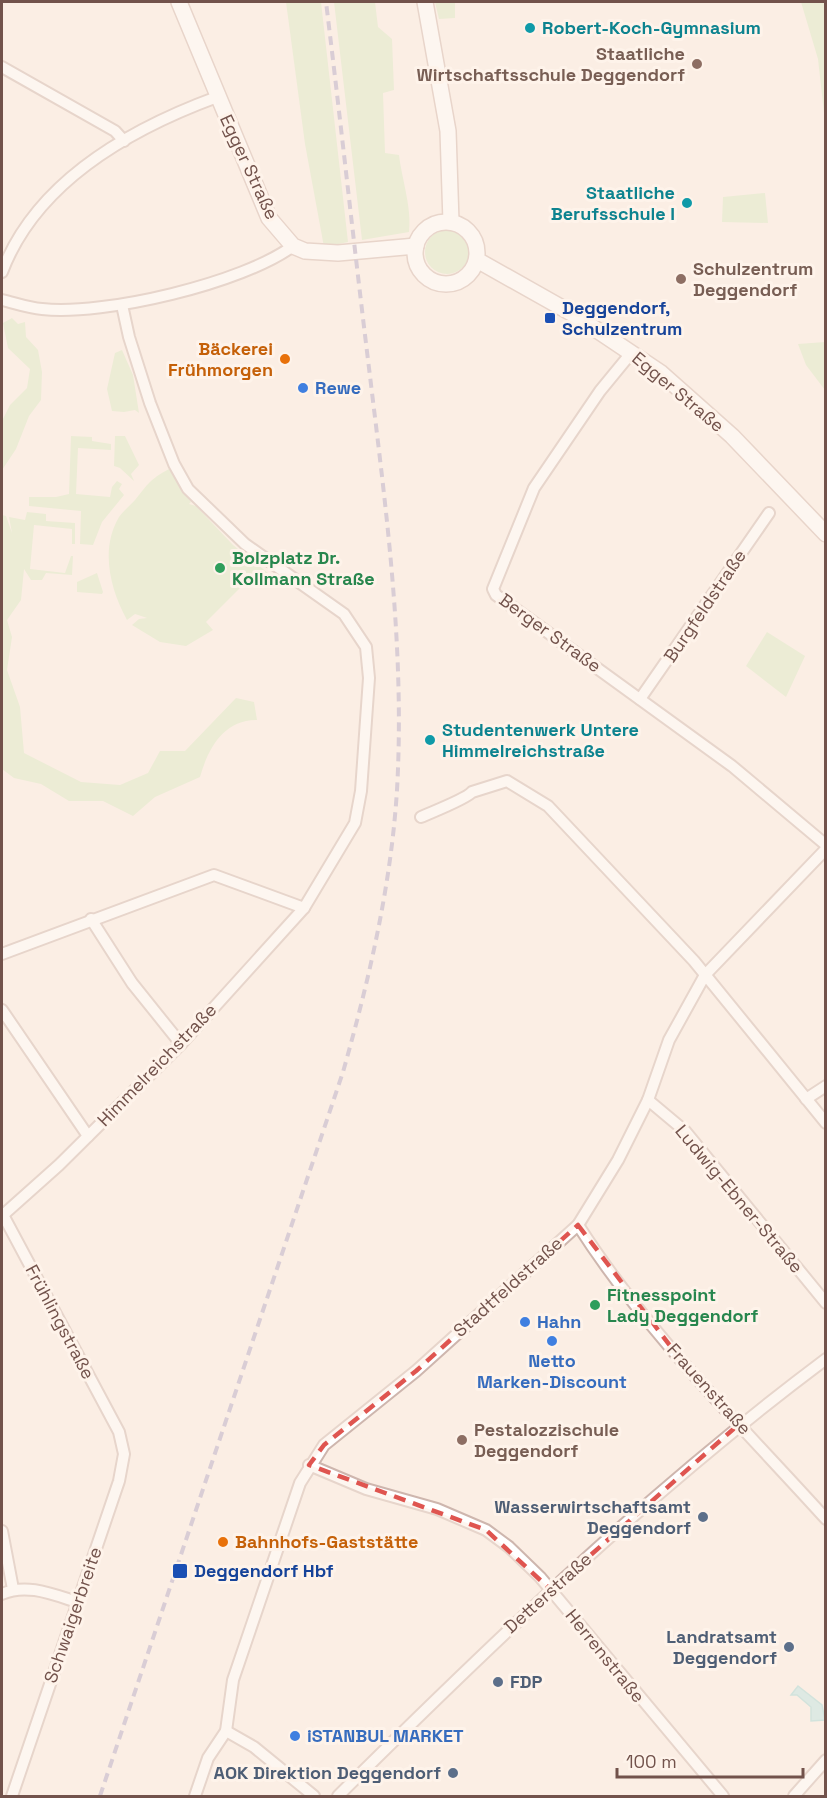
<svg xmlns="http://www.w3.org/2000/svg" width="827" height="1798" viewBox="0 0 827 1798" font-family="'Space Grotesk',sans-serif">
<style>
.green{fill:#d9e8c4}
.water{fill:#bae3e2;stroke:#a1d5d3;stroke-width:1.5}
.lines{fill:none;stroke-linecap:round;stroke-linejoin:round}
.street-casing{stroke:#ceb6ae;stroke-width:14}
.secondary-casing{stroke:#d1b5ac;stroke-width:18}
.street{stroke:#fff;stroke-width:10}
.secondary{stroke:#fff;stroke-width:15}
.rail{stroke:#afa4c4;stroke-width:4;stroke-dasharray:9 6;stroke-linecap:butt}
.marked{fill:none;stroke:#df5550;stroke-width:4.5;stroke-dasharray:12 8;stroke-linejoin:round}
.culture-dot{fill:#0f9aa8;stroke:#fef3ea;stroke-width:2}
.education-dot{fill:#8d6e63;stroke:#fef3ea;stroke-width:2}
.transit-dot{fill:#1a4fb4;stroke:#fef3ea;stroke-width:2}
.food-dot{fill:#e8710a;stroke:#fef3ea;stroke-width:2}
.shop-dot{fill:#3f7fe0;stroke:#fef3ea;stroke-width:2}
.leisure-dot{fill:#2e9e5b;stroke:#fef3ea;stroke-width:2}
.service-dot{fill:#5c6f8a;stroke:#fef3ea;stroke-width:2}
.labels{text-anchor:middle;stroke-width:6;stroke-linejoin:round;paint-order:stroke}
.culture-label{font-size:18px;font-weight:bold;fill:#0d838f;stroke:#fef3ea;text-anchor:start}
.education-label{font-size:18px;font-weight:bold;fill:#785e54;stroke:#fef3ea;text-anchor:start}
.street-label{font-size:18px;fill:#72524b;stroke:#fef3ea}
.transit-label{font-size:18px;font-weight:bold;fill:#164399;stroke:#fef3ea;text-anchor:start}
.food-label{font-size:18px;font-weight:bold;fill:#c56008;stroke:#fef3ea;text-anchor:end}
.shop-label{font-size:18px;font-weight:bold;fill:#366cbe;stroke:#fef3ea;text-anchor:start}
.leisure-label{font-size:18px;font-weight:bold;fill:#27864d;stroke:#fef3ea;text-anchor:start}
.service-label{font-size:18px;font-weight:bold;fill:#4e5e75;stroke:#fef3ea;text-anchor:end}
</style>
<rect width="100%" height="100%" fill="#fbeee4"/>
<g class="green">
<polygon points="286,2 321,2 348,242 324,247 305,144"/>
<path d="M 334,2 L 375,2 L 378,27 L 392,39 L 394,90 L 383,93 L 385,153 L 399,155 C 402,180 412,208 409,232 L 362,240 Z"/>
<polygon points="435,2 455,2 455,18 439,19"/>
<polygon points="801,2 825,2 825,122 818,59"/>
<polygon points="765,193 768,223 722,222 723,197"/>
<circle cx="447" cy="252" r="22"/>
<polygon points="12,318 18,324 25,322 26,337 38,350 42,372 41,400 29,416 16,449 2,470 2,421 10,405 27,388 30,369 8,348 3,323"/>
<polygon points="825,342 826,342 825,390 806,365 798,344"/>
<polygon points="122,350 133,375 139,413 135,410 124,412 112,411 107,389 115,353"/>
<polygon points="71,436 92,437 92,441 111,444 111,450 78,448 76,494 110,497 112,487 117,481 122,484 119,489 124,495 102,522 93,545 80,544 81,511 29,506 29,497 56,497 69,494"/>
<polygon points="115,436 125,436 139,465 131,474 134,481 120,468 114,466"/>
<path d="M 169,469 L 191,502 L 189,504 L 196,506 L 233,545 L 268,573 L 264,578 L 255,573 L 206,622 L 213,630 L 186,646 L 160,642 L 132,625 L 139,619 L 147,618 L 135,614 L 127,620 C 110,589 100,549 119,517 C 123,511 130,506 135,500 C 149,483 149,480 169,469 Z"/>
<path d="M 27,512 L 46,514 L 46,521 L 75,523 L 75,544 L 72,544 L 72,529 L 34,525 L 30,569 L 65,573 L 71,556 L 73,556 L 72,575 L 46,573 L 42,580 L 31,580 L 24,569 L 21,600 L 7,620 L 12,637 L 7,670 L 20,707 L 24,753 L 81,782 L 120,785 L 148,773 L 160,751 L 185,751 L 236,698 L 254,702 L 257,720 C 223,720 208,749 200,777 L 155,797 L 133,816 L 103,801 L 69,801 L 41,784 L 14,778 L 2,769 L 2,515 L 6,516 L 12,533 L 9,517 L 25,520 Z"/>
<polygon points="97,573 103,592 102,594 77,592 77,582"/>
<polygon points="767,632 805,656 786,697 746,666"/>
</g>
<polygon class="water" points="798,1686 822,1705 825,1720 811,1721 811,1707 797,1695 791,1695"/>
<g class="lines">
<defs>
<g id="street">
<polyline points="2,67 115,131 124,141"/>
<path d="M 2,272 C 36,182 130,129 217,97"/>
<path d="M 2,300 C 15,303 28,308 42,309 C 104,316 243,283 293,246"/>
<polyline points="632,352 600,391 534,488 493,589 496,595 732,766 826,845"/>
<polyline points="640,699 769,513"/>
<path d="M 421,817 C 432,812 466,799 472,792 L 507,781 L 548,806 L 694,961 L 826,1123"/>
<polyline points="91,919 132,983 181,1044"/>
<polyline points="2,954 214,875 304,908"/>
<polyline points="2,1010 88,1136"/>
<polyline points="806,1099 826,1086"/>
<polyline points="648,1100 685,1131 826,1303"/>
<polyline points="2,1213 119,1432 124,1454 119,1481 12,1796"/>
<polyline points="3,1215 59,1165 181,1044 304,908 355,823 361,791 369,678 366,647 344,614 245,544 188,489 174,464 150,403 129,337 122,305"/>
<path d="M 578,1225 C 647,1333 740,1424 826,1519"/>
<polyline points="309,1465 366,1489 437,1509 486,1530 509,1547 540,1577 723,1796"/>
<polyline points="2,1531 13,1589"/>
<path d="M 2,1594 C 26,1583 52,1594 77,1602"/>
<polyline points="226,1731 254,1747 314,1796"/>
<polyline points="195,1796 208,1758 226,1731 233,1680 300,1483 324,1445 416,1371 578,1225 618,1160 648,1100 669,1040 705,975 826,849"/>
<path d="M 338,1796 C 493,1642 651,1490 826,1359"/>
<polyline points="794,1796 826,1760"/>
</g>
<g id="secondary">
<polyline points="179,2 269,218 293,246 305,251 338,253 416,246"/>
<polyline points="425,2 448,131 451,222"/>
<circle cx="446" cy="253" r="31"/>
<polyline points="477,260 573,314 661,373 732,436 826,534"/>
</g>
</defs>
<use href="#street" class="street-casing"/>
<use href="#secondary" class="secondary-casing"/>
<use href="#street" class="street"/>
<use href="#secondary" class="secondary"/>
<path class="rail" d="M 100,1796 L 343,1072 C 369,980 391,886 397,790 C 405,648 386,509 369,368 C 354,246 341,124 326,2"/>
</g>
<path d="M0 0H827V1798H0ZM 578,1225 L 681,1360 L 738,1425 L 551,1590 L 486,1530 L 309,1465 L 324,1445 L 416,1371 Z" fill="#fbeee4" fill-opacity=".55" fill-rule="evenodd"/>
<path class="marked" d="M 578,1225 L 681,1360 L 738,1425 L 551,1590 L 486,1530 L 309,1465 L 324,1445 L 416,1371 Z"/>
<g class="culture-dot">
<circle cx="530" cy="28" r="6"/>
<circle cx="687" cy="203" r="6"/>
<circle cx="430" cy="740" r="6"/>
</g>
<g class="education-dot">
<circle cx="697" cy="64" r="6"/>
<circle cx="681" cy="279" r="6"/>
<circle cx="462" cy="1440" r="6"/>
</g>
<g class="transit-dot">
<rect x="544" y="312" width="12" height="12" rx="3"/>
<rect x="172" y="1563" width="16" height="16" rx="3"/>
</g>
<g class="food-dot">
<circle cx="285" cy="359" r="6"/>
<circle cx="223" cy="1542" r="6"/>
</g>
<g class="shop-dot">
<circle cx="303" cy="388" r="6"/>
<circle cx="525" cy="1322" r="6"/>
<circle cx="552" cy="1341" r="6"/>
<circle cx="295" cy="1736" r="6"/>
</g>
<g class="leisure-dot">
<circle cx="220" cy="568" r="6"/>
<circle cx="595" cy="1305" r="6"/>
</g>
<g class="service-dot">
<circle cx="703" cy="1517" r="6"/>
<circle cx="789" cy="1647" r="6"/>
<circle cx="498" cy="1682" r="6"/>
<circle cx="453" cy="1773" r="6"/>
</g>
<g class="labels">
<g class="culture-label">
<text x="542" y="34">Robert-Koch-Gymnasium</text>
<text x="675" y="199" text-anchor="end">Staatliche<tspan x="675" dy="21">Berufsschule I</tspan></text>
<text x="442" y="736">Studentenwerk Untere<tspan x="442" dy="21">Himmelreichstraße</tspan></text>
</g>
<g class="education-label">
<text x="685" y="60" text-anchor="end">Staatliche<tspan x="685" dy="21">Wirtschaftsschule Deggendorf</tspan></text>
<text x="693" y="275">Schulzentrum<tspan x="693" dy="21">Deggendorf</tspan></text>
<text x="474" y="1436">Pestalozzischule<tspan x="474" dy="21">Deggendorf</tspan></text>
</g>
<g class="street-label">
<text transform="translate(249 167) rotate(65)" y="6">Egger Straße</text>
<text transform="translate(678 392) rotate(40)" y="6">Egger Straße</text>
<text transform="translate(705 606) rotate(-56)" y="6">Burgfeldstraße</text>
<text transform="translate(550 633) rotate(36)" y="6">Berger Straße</text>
<text transform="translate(157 1065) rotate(-46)" y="6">Himmelreichstraße</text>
<text transform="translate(739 1199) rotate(50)" y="6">Ludwig-Ebner-Straße</text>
<text transform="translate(508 1287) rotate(-42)" y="6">Stadtfeldstraße</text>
<text transform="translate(60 1322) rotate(62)" y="6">Frühlingstraße</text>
<text transform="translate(709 1389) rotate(48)" y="6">Frauenstraße</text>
<text transform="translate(548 1593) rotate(-42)" y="6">Detterstraße</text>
<text transform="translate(73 1615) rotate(-71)" y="6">Schwaigerbreite</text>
<text transform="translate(605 1656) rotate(51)" y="6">Herrenstraße</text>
</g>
<g class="transit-label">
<text x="562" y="314">Deggendorf,<tspan x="562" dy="21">Schulzentrum</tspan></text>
<text x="194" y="1577">Deggendorf Hbf</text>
</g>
<g class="food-label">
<text x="273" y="355">Bäckerei<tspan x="273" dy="21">Frühmorgen</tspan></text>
<text x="235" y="1548" text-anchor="start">Bahnhofs-Gaststätte</text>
</g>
<g class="shop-label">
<text x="315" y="394">Rewe</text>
<text x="537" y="1328">Hahn</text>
<text x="552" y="1367" text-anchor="middle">Netto<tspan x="552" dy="21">Marken-Discount</tspan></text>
<text x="307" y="1742">iSTANBUL MARKET</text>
</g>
<g class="leisure-label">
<text x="232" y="564">Bolzplatz Dr.<tspan x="232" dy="21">Kollmann Straße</tspan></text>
<text x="607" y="1301">Fitnesspoint<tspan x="607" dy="21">Lady Deggendorf</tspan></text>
</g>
<g class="service-label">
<text x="691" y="1513">Wasserwirtschaftsamt<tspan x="691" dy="21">Deggendorf</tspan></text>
<text x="777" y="1643">Landratsamt<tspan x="777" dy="21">Deggendorf</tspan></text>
<text x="510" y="1688" text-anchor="start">FDP</text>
<text x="441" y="1779">AOK Direktion Deggendorf</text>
</g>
</g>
<rect width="827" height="1798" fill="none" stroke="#72524b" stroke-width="6"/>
<path d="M617 1768v9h186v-9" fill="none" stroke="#72524b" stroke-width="3"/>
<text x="626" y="1768" font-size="18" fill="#72524b" stroke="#fef3ea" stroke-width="4.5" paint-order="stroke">100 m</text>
</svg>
